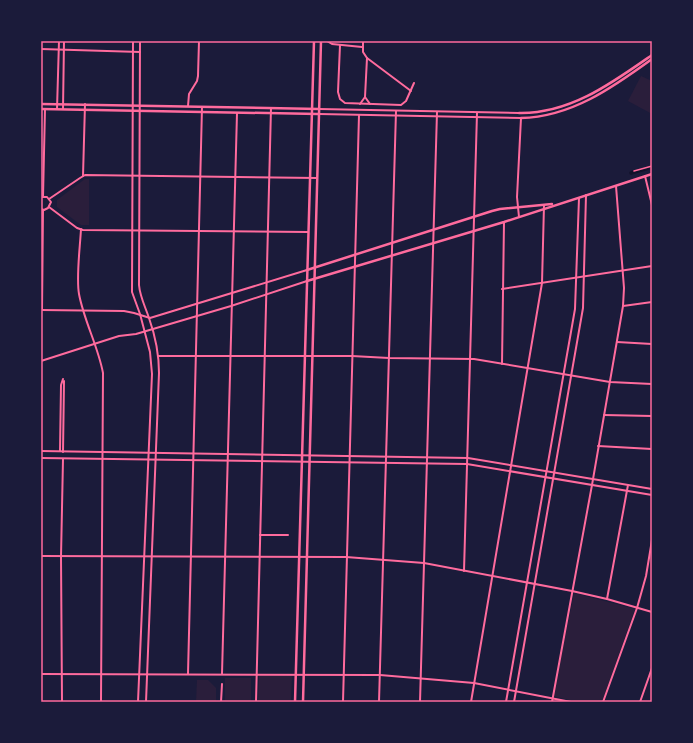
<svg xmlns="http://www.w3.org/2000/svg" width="693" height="743" viewBox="0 0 693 743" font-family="Ubuntu,sans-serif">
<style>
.green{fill:#2a1e3b}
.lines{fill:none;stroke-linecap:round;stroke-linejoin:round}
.canal{stroke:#12122b;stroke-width:3.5}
.pedestrian{stroke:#ff6b9d;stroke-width:1.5}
.minor{stroke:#ff6b9d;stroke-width:2}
.tertiary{stroke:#ff6b9d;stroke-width:2.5}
.neatline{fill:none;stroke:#ff6b9d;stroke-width:1.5}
</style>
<rect width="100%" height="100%" fill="#1b1b3a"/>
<g class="green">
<polygon points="641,76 652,81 652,114 628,101"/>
<polygon points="85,179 89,179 89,225 81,225 57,207 57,200"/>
<polygon points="574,593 635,609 602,702 577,702 553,696"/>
<polygon points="259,676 292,676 291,702 258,702"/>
<rect x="225" y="678" width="26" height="24"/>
<polygon points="197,680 208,680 216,688 216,702 196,702"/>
</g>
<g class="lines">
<polyline class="canal" points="631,173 652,167"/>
<polyline class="pedestrian" points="634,171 652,166"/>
<g class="minor">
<polyline points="133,41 132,292 140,314 150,352 152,374 138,702"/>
<path d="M 140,41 L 139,285 C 140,297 145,306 149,318 C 155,335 159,355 159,373 L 146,702"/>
<polyline points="327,41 332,44 362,47"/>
<polyline points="363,41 363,52 367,58 411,91"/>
<polyline points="340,45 338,92 340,99 345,103 401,105 406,101 414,83"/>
<polyline points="41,49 140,52"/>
<polyline points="365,97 370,104"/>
<polyline points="360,104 365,97 367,58"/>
<polyline points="188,106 189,94 197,81 198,76 199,41"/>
<polyline points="57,109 59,41"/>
<polyline points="63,109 64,41"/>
<polyline points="319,109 519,113"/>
<polyline points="319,114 521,118 517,197 519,217"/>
<polyline points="83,176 85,104"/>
<polyline points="645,176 652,205"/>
<polyline points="41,197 47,197 51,202 48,208 44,210 41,209"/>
<polyline points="43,197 45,109"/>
<polyline points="49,199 80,178 85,175 317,178"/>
<polyline points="49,207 77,228 83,230 308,232"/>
<path d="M 81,229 C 80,248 76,277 79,294 C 84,321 98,346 103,373 L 101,702"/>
<polyline points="502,289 652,266"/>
<polyline points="623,306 652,302"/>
<polyline points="41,310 124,311 134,313 150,318 307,270"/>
<polyline points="42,310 43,210"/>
<polyline points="617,342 652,344"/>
<polyline points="158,356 352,356 389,358 474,359 610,382 652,384"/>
<polyline points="41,361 119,336 136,334 231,306 307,281"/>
<polyline points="502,364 504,222"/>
<polyline points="604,415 652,416"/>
<polyline points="598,446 652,449"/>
<polyline points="41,451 468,458 652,489"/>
<polyline points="60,451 61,385 63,379"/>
<polyline points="63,452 64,381"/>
<polyline points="41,458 467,464 652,495"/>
<polyline points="260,535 288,535"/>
<polyline points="41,556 346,557 424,563 572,591 607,599 652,612"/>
<polyline points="464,571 477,113"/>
<polyline points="607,599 628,485"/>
<polyline points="41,674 380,675 474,683 571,702"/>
<polyline points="188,674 202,107"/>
<polyline points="222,674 237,113"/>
<polyline points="62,702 61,557 63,459"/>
<polyline points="221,702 222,684"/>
<polyline points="256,702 271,108"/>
<polyline points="343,702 359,115"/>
<polyline points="379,702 396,111"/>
<polyline points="420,702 437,112"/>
<polyline points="471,702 542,283 544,205"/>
<polyline points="506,702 575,309 579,198"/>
<polyline points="514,702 583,308 586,195"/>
<polyline points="552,702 592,485 623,306 624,288 616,186"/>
<polyline points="603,702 637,608 646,576 652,540"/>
<polyline points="640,702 652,668"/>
</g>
<g class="tertiary">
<polyline points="41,104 319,109"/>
<polyline points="41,109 318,114"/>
<path d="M 519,113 C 570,114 612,83 652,55"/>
<path d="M 521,118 C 571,117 612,88 652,59"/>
<polyline points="307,270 492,211 500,209 552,204"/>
<polyline points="307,281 504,222 652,174"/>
<polyline points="295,702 314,41"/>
<polyline points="303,702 321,41"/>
</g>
</g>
<rect width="693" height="743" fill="none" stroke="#1b1b3a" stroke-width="84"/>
<rect x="42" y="42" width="609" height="659" class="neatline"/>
</svg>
